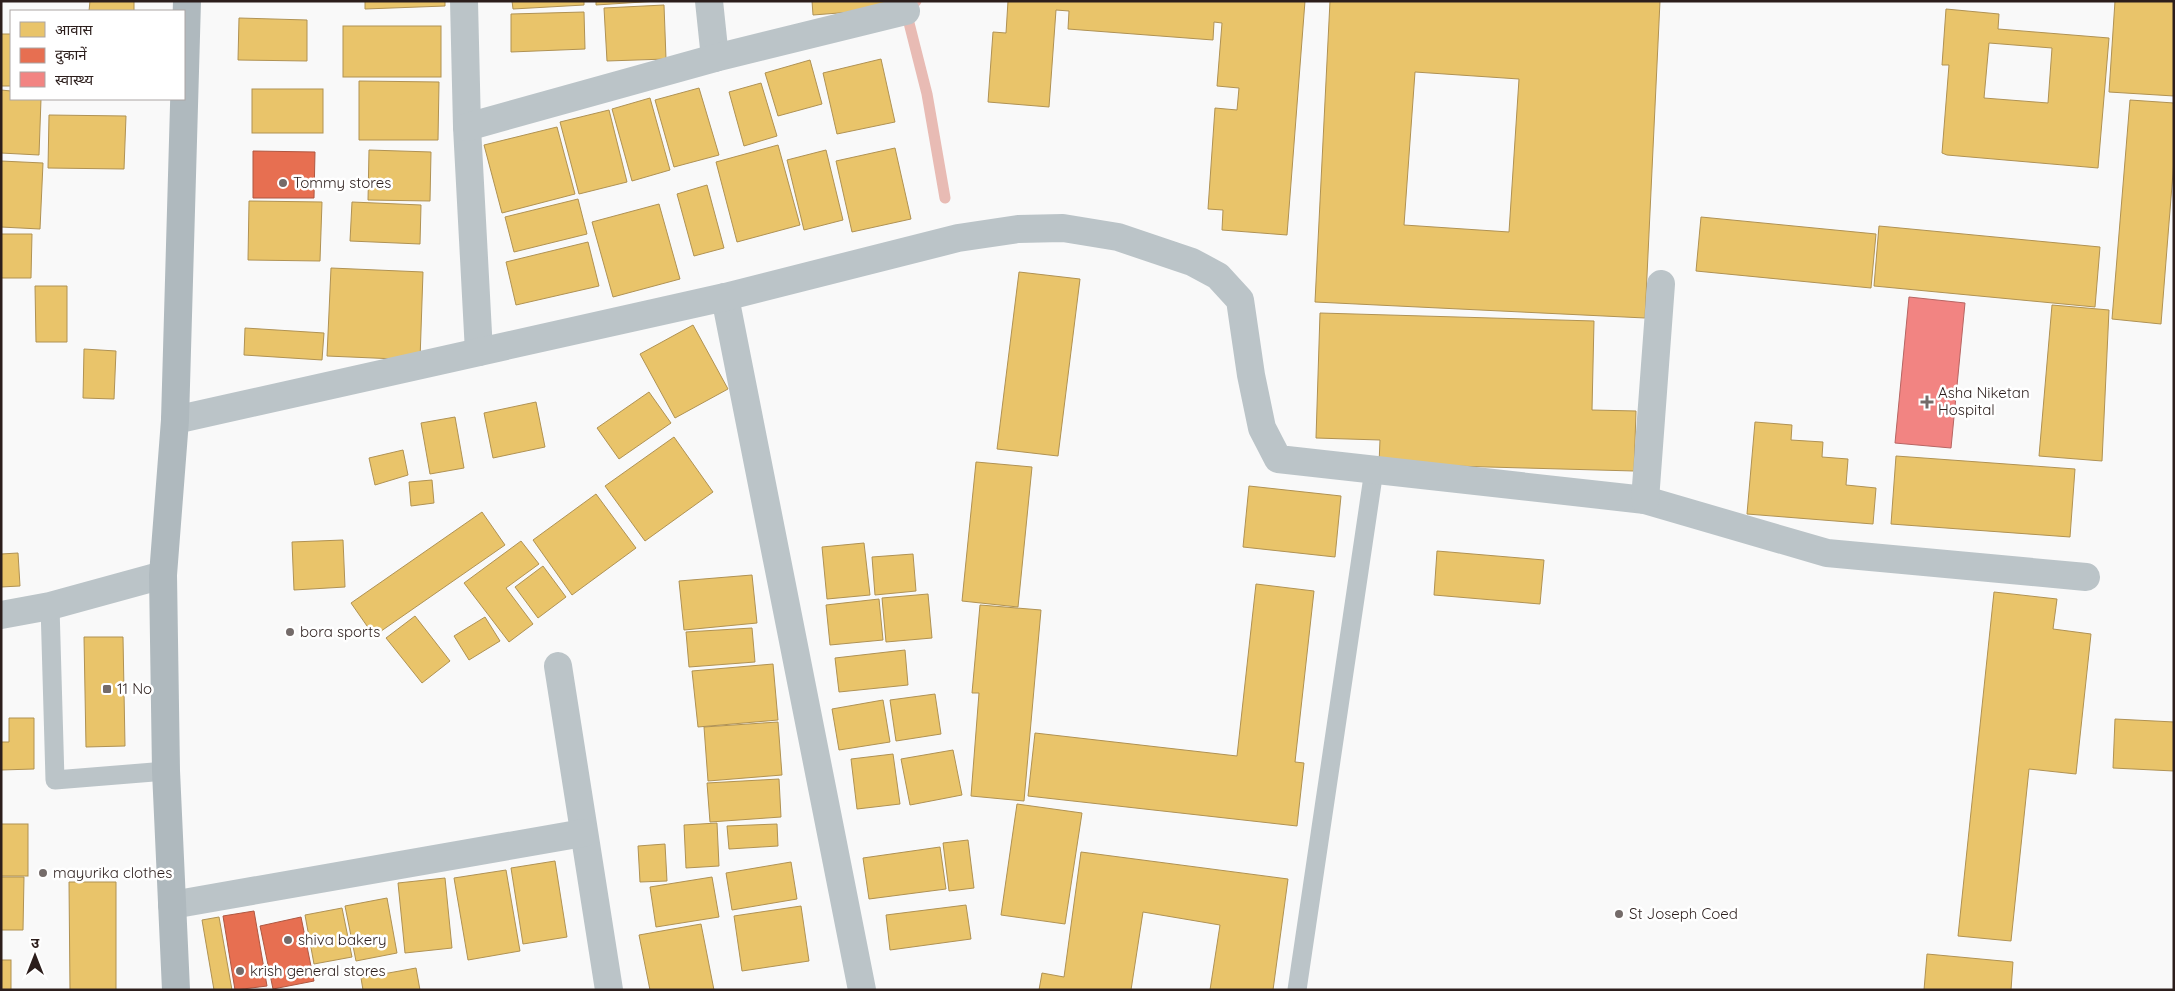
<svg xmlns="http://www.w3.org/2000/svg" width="2175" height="991" viewBox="0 0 2175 991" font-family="Quicksand,'Noto Sans Devanagari',sans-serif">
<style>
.homes{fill:#e9c46a;stroke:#b09253;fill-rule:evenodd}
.shops{fill:#e76f51;stroke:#af5741}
.health{fill:#f28482;stroke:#b76563}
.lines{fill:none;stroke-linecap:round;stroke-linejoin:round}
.stream{stroke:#e8bbb4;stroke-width:11}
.lane{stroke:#bbc4c8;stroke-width:19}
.street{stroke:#bbc4c8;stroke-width:28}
.secondary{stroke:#afb9be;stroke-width:28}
.poi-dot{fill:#746b69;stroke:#fff;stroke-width:2}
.labels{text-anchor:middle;stroke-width:5;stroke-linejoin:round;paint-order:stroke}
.poi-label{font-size:15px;fill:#2c1e1c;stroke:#fff;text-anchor:start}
</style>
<rect width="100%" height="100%" fill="#f9f9f9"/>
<g class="homes">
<polygon points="90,1 134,1 134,11 89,11"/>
<polygon points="365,1 445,1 445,6 365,9"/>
<polygon points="512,1 584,1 584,5 513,9"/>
<polygon points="596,1 658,1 596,5"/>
<polygon points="812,1 903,1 903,8 813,15"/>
<polygon points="1008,1 1305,1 1287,235 1222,230 1223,210 1208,209 1215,108 1237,110 1239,88 1217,86 1222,23 1214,22 1213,40 1068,29 1069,11 1056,10 1049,107 988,102 993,32 1006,33"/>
<path d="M 1330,1 L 1660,1 L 1645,318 L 1315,302 ZM 1415,72 L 1519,79 L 1509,232 L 1404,225 Z"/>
<polygon points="2115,1 2174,1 2174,96 2109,92"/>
<polygon points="664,5 666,59 607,61 604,8"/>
<path d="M 1946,9 L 1999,14 L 1998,29 L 2109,38 L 2098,168 L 1947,155 L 1942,153 L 1949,65 L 1942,65 ZM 1989,43 L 2052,48 L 2048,103 L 1984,98 Z"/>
<polygon points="584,12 585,49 511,52 511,14"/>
<polygon points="239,18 307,20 307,61 238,60"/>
<rect x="343" y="26" width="98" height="51"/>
<rect x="1" y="34" width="10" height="52"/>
<polygon points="881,59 895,122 837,134 823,73"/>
<polygon points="810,60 822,104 778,116 765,73"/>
<polygon points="359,81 439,82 438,140 359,140"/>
<polygon points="761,83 777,136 744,146 729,92"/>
<polygon points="699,88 719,155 674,167 655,100"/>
<rect x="252" y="89" width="71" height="44"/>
<polygon points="1,90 11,91 11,99 41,99 39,155 1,153"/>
<polygon points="650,98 670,170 632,181 612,109"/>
<polygon points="2130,100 2174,103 2174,160 2161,324 2112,319"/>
<polygon points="609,110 627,182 579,194 560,122"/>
<polygon points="49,115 126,116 124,169 48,168"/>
<polygon points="557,127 575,194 502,213 484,145"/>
<polygon points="778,145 800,225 737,242 716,162"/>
<polygon points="895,148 911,219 852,232 836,161"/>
<polygon points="369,150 431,152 430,201 368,200"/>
<polygon points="826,150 843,220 804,230 787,160"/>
<polygon points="1,161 43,163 40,229 1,227"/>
<polygon points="707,185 724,248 694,256 677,194"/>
<polygon points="578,199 587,234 514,252 505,217"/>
<polygon points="249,201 322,202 320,261 248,260"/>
<polygon points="352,202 421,205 420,244 350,241"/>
<polygon points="659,204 680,279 613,297 592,222"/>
<polygon points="1701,217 1876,234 1871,288 1696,271"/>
<polygon points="1879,226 2100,247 2095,307 1874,286"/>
<polygon points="1,234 32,234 31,278 1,278"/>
<polygon points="588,242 599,286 516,305 506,262"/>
<polygon points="331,268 423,272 420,360 327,356"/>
<polygon points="1019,272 1080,279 1058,456 997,449"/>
<polygon points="35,286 67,286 67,342 36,342"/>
<polygon points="2052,305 2109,310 2102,461 2039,456"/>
<polygon points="1320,313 1594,321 1592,410 1636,411 1634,471 1379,464 1380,440 1316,438"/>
<polygon points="693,325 728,389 675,418 640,354"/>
<polygon points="245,328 324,333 322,360 244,355"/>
<polygon points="84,349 116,351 114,399 83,398"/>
<polygon points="649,392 671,423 619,459 597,428"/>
<polygon points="536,402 545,447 493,458 484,413"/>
<polygon points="455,417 464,468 430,474 421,423"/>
<polygon points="1755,422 1792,425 1791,440 1823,442 1822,457 1848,459 1846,485 1876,488 1873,524 1747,514"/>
<polygon points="674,437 713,492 645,541 605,486"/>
<polygon points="403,450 408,475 375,485 369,458"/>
<polygon points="1896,456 2075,469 2070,537 1891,524"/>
<polygon points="976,462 1032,467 1018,607 962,601"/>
<polygon points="432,480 434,503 411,506 409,482"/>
<polygon points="1249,486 1341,496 1335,557 1243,547"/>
<polygon points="596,494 636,548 572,595 533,540"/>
<polygon points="482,512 505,545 374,636 351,603"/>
<polygon points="343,540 345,587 294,590 292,542"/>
<polygon points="521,541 539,564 506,588 533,624 509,642 464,583"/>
<polygon points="864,543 870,595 827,599 822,547"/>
<polygon points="1437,551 1544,560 1540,604 1434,595"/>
<polygon points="18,553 20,586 1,587 1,554"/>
<polygon points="913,554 916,591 875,595 872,557"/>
<polygon points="543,566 566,597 538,618 515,587"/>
<polygon points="752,575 757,623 684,630 679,581"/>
<polygon points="1256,584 1314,591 1295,762 1304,763 1297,826 1028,796 1035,733 1237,756"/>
<polygon points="1994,592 2057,599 2053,629 2091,634 2076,774 2029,769 2011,941 1958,936"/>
<polygon points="928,594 932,638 886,642 882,598"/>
<polygon points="879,599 883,640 830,645 826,605"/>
<polygon points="980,605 1041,610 1024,801 971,796 979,693 972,693"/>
<polygon points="415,616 450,661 422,683 386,638"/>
<polygon points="485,617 500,641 469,660 454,636"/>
<polygon points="752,628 755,662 689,667 686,632"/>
<polygon points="84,637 123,637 125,746 86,747"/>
<polygon points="905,650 908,685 839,692 835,658"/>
<polygon points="773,664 778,720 698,727 692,671"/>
<polygon points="935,694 941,734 896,741 890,700"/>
<polygon points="883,700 890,742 839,750 832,709"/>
<polygon points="9,718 34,718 34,769 1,770 1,742 9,742"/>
<polygon points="2115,719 2174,722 2174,771 2113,768"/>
<polygon points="778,722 782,775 708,781 704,727"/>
<polygon points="953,750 962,795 910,805 901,759"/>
<polygon points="893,754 900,804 857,809 851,759"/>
<polygon points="779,779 781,817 710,822 707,783"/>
<polygon points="1017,804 1082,813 1065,924 1001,915"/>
<polygon points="717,823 719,866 686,868 684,825"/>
<rect x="1" y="824" width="27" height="52"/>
<polygon points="777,824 778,846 729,849 727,826"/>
<polygon points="968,840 974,888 949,891 943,843"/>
<polygon points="665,844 667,881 640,882 638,846"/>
<polygon points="940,847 946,889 869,899 863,858"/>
<polygon points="1081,852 1288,879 1273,990 1210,990 1220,925 1143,912 1131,990 1039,990 1042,973 1064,977"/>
<polygon points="555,861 567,937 523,944 511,868"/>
<polygon points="791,862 797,899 732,910 726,873"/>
<polygon points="506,870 520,951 468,960 454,878"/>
<polygon points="1,877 24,877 23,930 1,930"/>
<polygon points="712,877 719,917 656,927 650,887"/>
<polygon points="445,878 452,948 405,953 398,883"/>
<polygon points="69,882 116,882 116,990 70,990"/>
<polygon points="387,898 397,953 356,961 345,906"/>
<polygon points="966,905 971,939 890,950 886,915"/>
<polygon points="801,906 809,961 742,971 734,916"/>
<polygon points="342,908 352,957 314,964 305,915"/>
<polygon points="219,917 232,990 214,990 202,920"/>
<polygon points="701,924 714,990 650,990 639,935"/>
<polygon points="1927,954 2013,962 2011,990 1924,990"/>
<rect x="1" y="960" width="10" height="30"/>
<polygon points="416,968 420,990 363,990 361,978"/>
</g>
<g class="shops">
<polygon points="253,151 315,152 314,198 253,198"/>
<polygon points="254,911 267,986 235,990 223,916"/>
<polygon points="301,917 314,981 273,989 260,926"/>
</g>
<polygon class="health" points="1909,297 1965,303 1951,448 1895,443"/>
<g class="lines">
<polyline class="stream" points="916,1 906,11 927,94 945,198"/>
<g class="lane">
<polyline points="50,606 55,780 166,771"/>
<polyline points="1297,990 1374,470"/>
</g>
<g class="street">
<polyline points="464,1 467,127 479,352"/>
<polyline points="709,1 715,58"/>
<polyline points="467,127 715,58 906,11"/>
<polyline points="725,297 862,990"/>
<polyline points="175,420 725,297 958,238 1018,229 1063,228 1118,237 1192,262 1218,276 1240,300 1251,375 1262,428 1278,459 1645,500 1827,553 2086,577"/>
<polyline points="1645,500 1661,284"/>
<polyline points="1,615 50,606 163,575"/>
<polyline points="558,666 609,990"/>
<polyline points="172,905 583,833"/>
</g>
<polyline class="secondary" points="176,990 166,771 163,575 175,420 187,1"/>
</g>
<g class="poi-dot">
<circle cx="283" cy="183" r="5"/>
<path d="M1924.5 394.5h5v5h5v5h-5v5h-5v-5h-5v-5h5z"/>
<circle cx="290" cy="632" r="5"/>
<rect x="102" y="684" width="10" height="10" rx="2.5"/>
<circle cx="43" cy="873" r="5"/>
<circle cx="1619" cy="914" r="5"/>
<circle cx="288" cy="940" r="5"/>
<circle cx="240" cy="971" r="5"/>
</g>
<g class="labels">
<g class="poi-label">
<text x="293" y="188">Tommy stores</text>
<text x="1938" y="398">Asha Niketan<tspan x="1938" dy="17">Hospital</tspan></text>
<text x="300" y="637">bora sports</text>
<text x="117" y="694">11 No</text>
<text x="53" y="878">mayurika clothes</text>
<text x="1629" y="919">St Joseph Coed</text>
<text x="298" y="945">shiva bakery</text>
<text x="250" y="976">krish general stores</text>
</g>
</g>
<rect width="2175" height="991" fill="none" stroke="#2c1e1c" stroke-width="5"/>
<rect x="10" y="10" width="175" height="90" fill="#ffffff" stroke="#aba5a4"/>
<rect x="20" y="22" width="25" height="15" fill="#e9c46a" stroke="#aba5a4"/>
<text x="55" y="35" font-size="15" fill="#2c1e1c">आवास</text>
<rect x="20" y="48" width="25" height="15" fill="#e76f51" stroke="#aba5a4"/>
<text x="55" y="60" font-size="15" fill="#2c1e1c">दुकानें</text>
<rect x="20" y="72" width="25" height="15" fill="#f28482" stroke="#aba5a4"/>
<text x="55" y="85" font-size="15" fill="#2c1e1c">स्वास्थ्य</text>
<g transform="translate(35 956)" stroke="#ffffff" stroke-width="4" paint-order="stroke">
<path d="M0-4L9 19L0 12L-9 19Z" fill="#2c1e1c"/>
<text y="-8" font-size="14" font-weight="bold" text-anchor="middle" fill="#2c1e1c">उ</text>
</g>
</svg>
